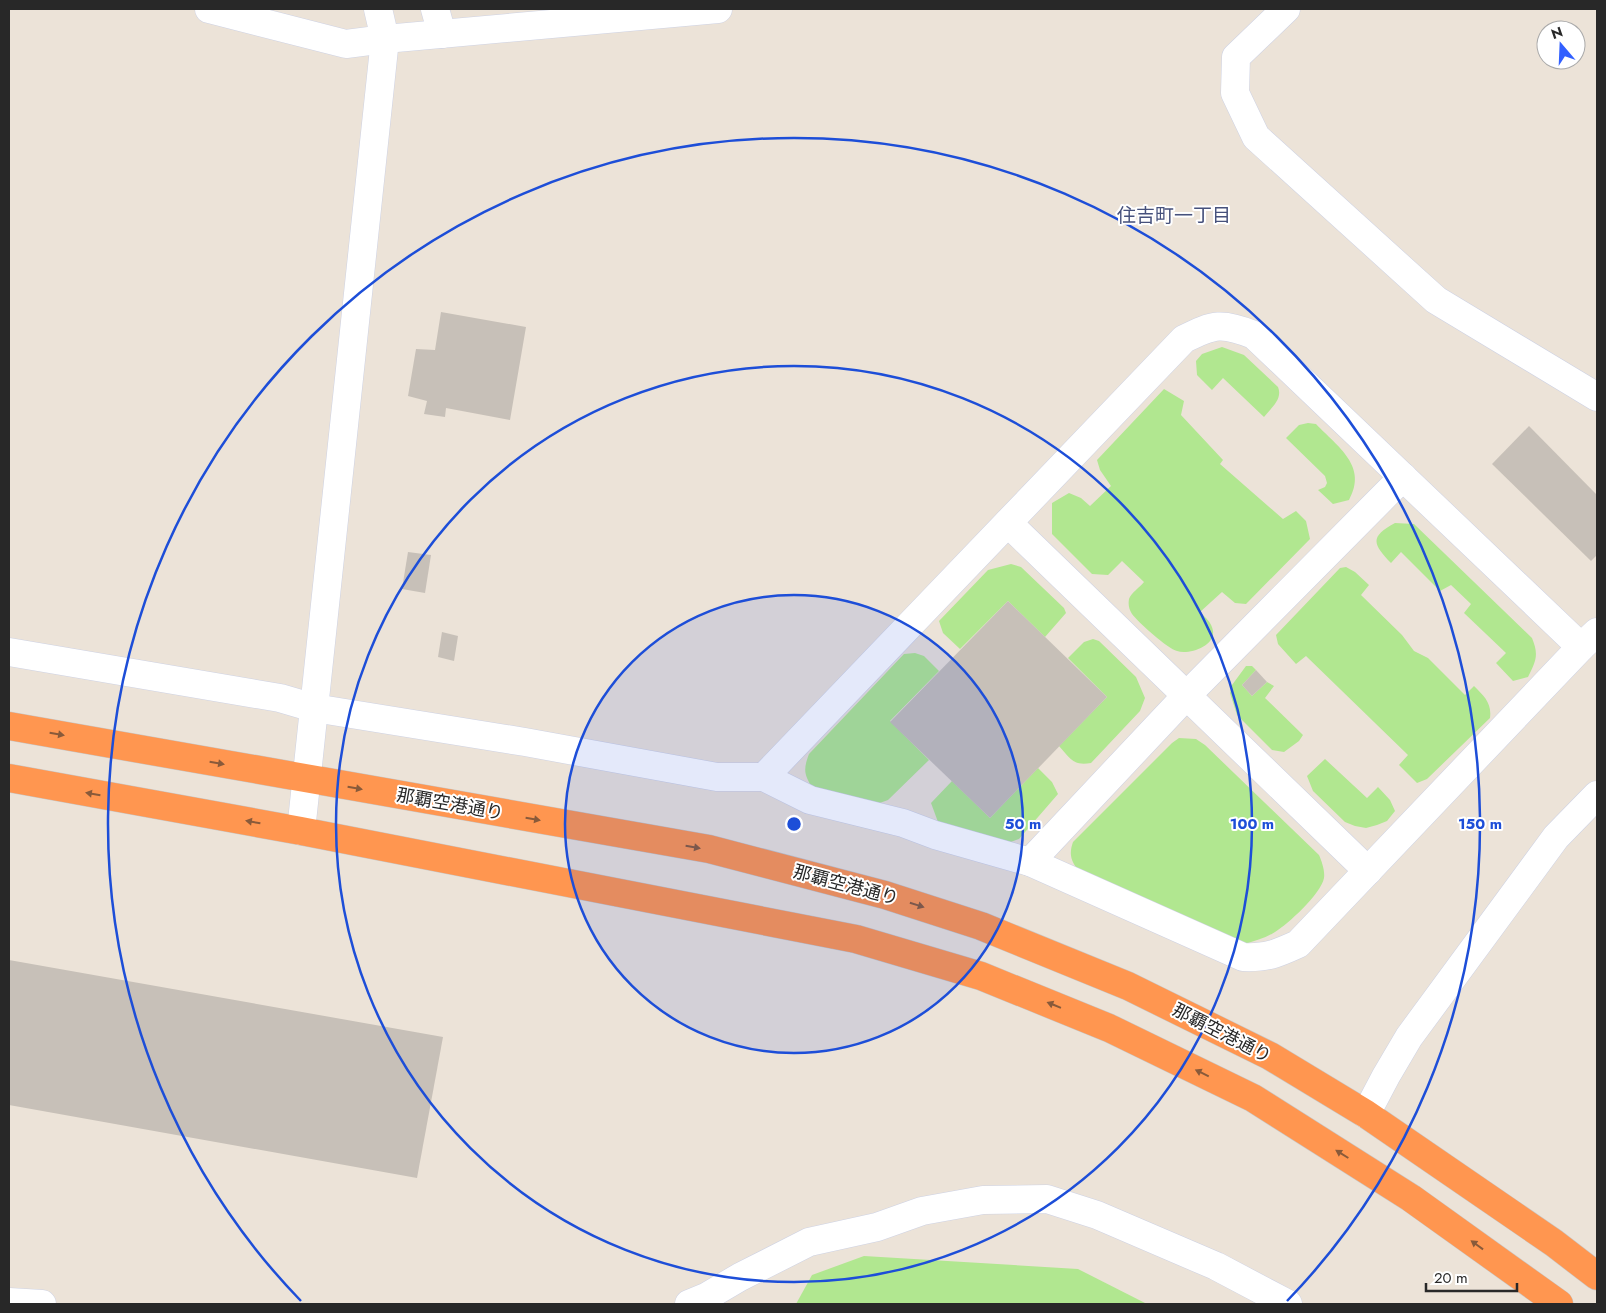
<svg xmlns="http://www.w3.org/2000/svg" width="1606" height="1313" viewBox="0 0 1606 1313" font-family="Jost,'Noto Sans JP',sans-serif">
<style>
.green{fill:#b1e790}
.building{fill:#c7c0b8}
.lines{fill:none;stroke-linecap:round;stroke-linejoin:round}
.minor-casing{stroke:#ced2e3;stroke-width:29}
.highway-casing{stroke:#c7c7c7;stroke-width:29}
.minor{stroke:#fff;stroke-width:28}
.highway{stroke:#ff9650;stroke-width:28}
.oneway{fill:#895a3a}
.ring{fill:none;stroke:#1d4ed8;stroke-width:2.5}
.labels{text-anchor:middle;stroke-width:4;stroke-linejoin:round;paint-order:stroke}
.street-label{font-size:18px;fill:#282828;stroke:#fff}
.neighbourhood-label{font-size:19px;fill:#46517c;stroke:#fff}
.centre{fill:#1d4ed8;stroke:#fff;stroke-width:2.5}
.ring-label{font-size:15px;text-anchor:middle;font-weight:bold;fill:#1d4ed8;stroke:#fff;stroke-width:4;stroke-linejoin:round;paint-order:stroke}
</style>
<rect width="100%" height="100%" fill="#ece3d8"/>
<g class="green">
<path d="M 1222,347 L 1244,355 L 1278,387 C 1283,399 1271,408 1264,417 L 1223,378 L 1212,390 L 1197,375 L 1196,361 L 1202,354 Z"/>
<path d="M 1164,389 L 1184,401 L 1181,415 L 1223,460 L 1220,464 L 1283,519 L 1296,511 L 1306,521 L 1310,539 L 1246,604 L 1235,603 L 1222,592 L 1200,612 C 1206,618 1212,623 1213,631 C 1215,646 1189,655 1177,651 C 1168,649 1138,622 1132,614 C 1129,609 1128,605 1129,599 C 1131,593 1140,587 1144,582 L 1122,561 L 1108,575 L 1092,574 L 1052,534 L 1052,503 L 1069,493 L 1081,498 L 1090,506 L 1111,486 L 1100,470 L 1097,460 Z"/>
<path d="M 1308,423 L 1316,424 C 1338,447 1368,466 1349,500 L 1333,504 L 1318,490 L 1325,487 L 1327,483 L 1325,476 L 1286,438 L 1299,425 Z"/>
<path d="M 1395,523 L 1414,524 L 1532,638 C 1539,655 1536,661 1528,677 L 1513,681 L 1496,663 L 1506,653 L 1464,613 L 1471,604 L 1451,585 L 1440,591 L 1401,552 L 1391,563 C 1373,544 1369,537 1395,523 Z"/>
<polygon points="1011,564 1021,567 1064,608 1066,613 1045,637 1008,601 960,649 943,633 939,621 988,570"/>
<path d="M 1346,567 L 1355,572 L 1369,585 L 1361,595 L 1402,635 L 1414,651 L 1428,658 L 1465,695 L 1474,686 C 1484,696 1492,703 1490,718 L 1427,779 L 1417,783 L 1399,765 L 1408,755 L 1306,656 L 1296,664 L 1278,644 L 1276,635 L 1340,568 Z"/>
<path d="M 1093,639 L 1099,641 L 1136,677 L 1145,698 L 1140,711 L 1091,763 C 1073,766 1071,759 1059,746 L 1107,697 L 1068,658 L 1084,642 Z"/>
<path d="M 915,653 L 924,656 L 939,671 L 890,721 L 929,760 L 888,800 L 877,804 L 813,789 C 804,774 803,770 809,754 L 904,654 Z"/>
<polygon points="1246,666 1252,666 1256,670 1242,685 1252,696 1267,682 1274,686 1265,698 1303,735 1299,741 1284,752 1272,750 1237,715 1230,693 1232,685"/>
<path d="M 1179,738 L 1196,739 L 1205,745 L 1319,855 C 1322,862 1325,871 1324,878 C 1321,894 1288,924 1275,932 C 1266,938 1255,941 1245,944 L 1081,873 C 1072,863 1068,856 1073,842 L 1172,743 Z"/>
<polygon points="1325,759 1367,798 1378,787 1390,800 1395,811 1387,821 1377,825 1366,828 1355,826 1345,822 1313,791 1307,776"/>
<polygon points="1038,768 1052,782 1058,794 1019,839 1008,843 938,822 931,803 952,781 990,818"/>
<polygon points="864,1256 1078,1269 1147,1304 796,1304 812,1275"/>
</g>
<g class="building">
<polygon points="441,312 526,327 510,420 446,408 445,417 424,414 427,401 408,396 416,349 435,350"/>
<polygon points="1529,426 1597,495 1597,555 1591,561 1492,464"/>
<polygon points="408,552 431,555 425,593 402,589"/>
<polygon points="1008,601 1107,697 990,818 890,722"/>
<polygon points="442,632 458,636 454,661 438,657"/>
<polygon points="1256,670 1267,682 1252,696 1242,685"/>
<polygon points="9,960 443,1037 417,1178 9,1105"/>
</g>
<g class="lines">
<defs>
<g id="minor">
<polyline points="209,9 346,44 385,39 378,9"/>
<polyline points="435,9 442,34"/>
<polyline points="1286,9 1236,57 1235,93 1256,137 1436,300 1597,397"/>
<polyline points="1008,523 1368,871"/>
<path d="M 9,652 L 280,698 L 314,708 L 525,742 L 717,777 L 764,777 L 810,800 L 903,823 L 935,835 L 1030,862 L 1243,957 C 1267,958 1276,954 1298,944 L 1581,647 L 1597,632"/>
<path d="M 764,777 L 1184,339 C 1214,324 1222,322 1254,335 L 1581,647"/>
<polyline points="301,831 385,39 718,9"/>
<polyline points="1030,862 1187,695 1403,477"/>
<polyline points="1366,1114 1386,1076 1409,1037 1556,837 1597,795"/>
<polyline points="9,1302 42,1304"/>
<polyline points="689,1304 706,1297 740,1277 809,1242 877,1227 922,1211 983,1200 1047,1199 1097,1215 1216,1266 1288,1304"/>
</g>
<g id="highway">
<polyline points="9,726 709,849 885,895 981,926 1128,986 1270,1056 1366,1114 1554,1243 1597,1276"/>
<polyline points="9,778 301,831 856,939 981,976 1109,1028 1253,1098 1411,1198 1559,1304"/>
</g>
</defs>
<use href="#minor" class="minor-casing"/>
<use href="#highway" class="highway-casing"/>
<use href="#minor" class="minor"/>
<use href="#highway" class="highway"/>
</g>
<defs><path id="oneway-solid" d="M-6-.8H1V-3.2L6.5 0L1 3.2V.8H-6Z" transform="scale(1.25)"/></defs>
<g class="oneway">
<use href="#oneway-solid" transform="translate(57 734) rotate(10)"/>
<use href="#oneway-solid" transform="translate(217 763) rotate(10)"/>
<use href="#oneway-solid" transform="translate(355 788) rotate(10)"/>
<use href="#oneway-solid" transform="translate(93 794) rotate(-170)"/>
<use href="#oneway-solid" transform="translate(533 819) rotate(10)"/>
<use href="#oneway-solid" transform="translate(253 822) rotate(-170)"/>
<use href="#oneway-solid" transform="translate(693 847) rotate(10)"/>
<use href="#oneway-solid" transform="translate(917 905) rotate(18)"/>
<use href="#oneway-solid" transform="translate(1054 1005) rotate(-158)"/>
<use href="#oneway-solid" transform="translate(1202 1073) rotate(-154)"/>
<use href="#oneway-solid" transform="translate(1342 1154) rotate(-148)"/>
<use href="#oneway-solid" transform="translate(1477 1245) rotate(-144)"/>
</g>
<circle cx="794" cy="824" r="229" fill="#1d4ed8" fill-opacity=".12"/>
<g class="ring">
<circle cx="794" cy="824" r="229"/>
<circle cx="794" cy="824" r="458"/>
<path d="M301 1301A686 686 0 1 1 1287 1301"/>
</g>
<g class="labels">
<g class="street-label">
<text transform="translate(450 804) rotate(10)" y="6">那覇空港通り</text>
<text transform="translate(846 885) rotate(15)" y="6">那覇空港通り</text>
<text transform="translate(1222 1033) rotate(27)" y="6">那覇空港通り</text>
</g>
<g class="neighbourhood-label">
<text x="1174" y="222">住吉町一丁目</text>
</g>
</g>
<circle cx="794" cy="824" r="8" class="centre"/>
<g class="ring-label">
<text x="1023" y="829">50 m</text>
<text x="1252" y="829">100 m</text>
<text x="1480" y="829">150 m</text>
</g>
<rect width="1606" height="1313" fill="none" stroke="#282828" stroke-width="20"/>
<g transform="translate(1561 45) rotate(341)"><circle r="24" fill="#ffffff" stroke="#a9a9a9"/>
<path d="M0-4L9 19L0 12L-9 19Z" fill="#3260ff"/>
<text y="-8" font-size="14" font-weight="bold" text-anchor="middle" fill="#282828">N</text>
</g>
<path d="M1426 1283v8h91v-8" fill="none" stroke="#282828" stroke-width="2.5"/>
<text x="1434" y="1283" font-size="15" fill="#282828" stroke="#ffffff" stroke-width="4" paint-order="stroke">20 m</text>
</svg>
